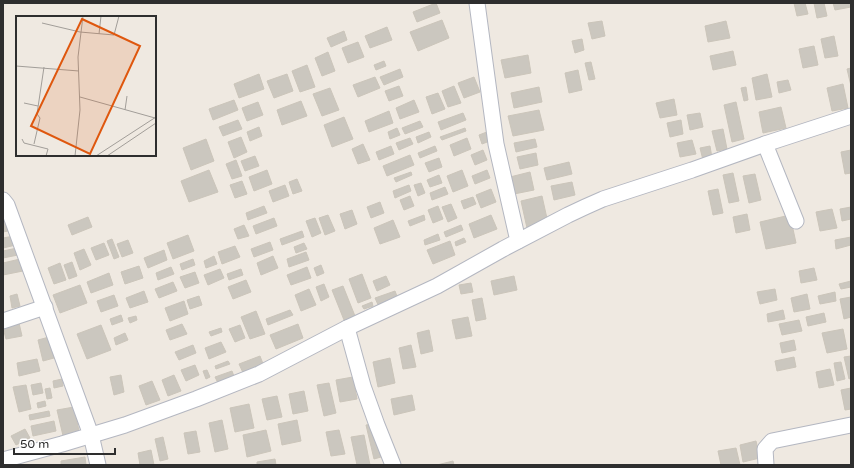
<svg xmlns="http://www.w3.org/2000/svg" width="854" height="468" viewBox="0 0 854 468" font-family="'Varela Round',sans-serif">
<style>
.building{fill:#cbc7bf;stroke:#cbc5ba}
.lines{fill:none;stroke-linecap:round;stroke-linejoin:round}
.minor-casing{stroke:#b4b7c1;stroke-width:17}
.minor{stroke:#fff;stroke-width:15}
.inset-road{fill:none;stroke:#a29e99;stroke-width:1}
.view{fill:#df570e;fill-opacity:0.15;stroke:#df570e;stroke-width:2}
.inset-edge{fill:none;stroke:#2e2e2e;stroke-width:2}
</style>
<rect width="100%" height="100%" fill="#efe9e1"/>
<g class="building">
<polygon points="436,3 440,13 417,22 413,12"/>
<polygon points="794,3 805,3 808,14 797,16"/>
<polygon points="814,3 824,3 827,16 817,18"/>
<polygon points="833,3 851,3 851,7 835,10"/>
<polygon points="442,20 449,38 418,51 410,32"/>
<polygon points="602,21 605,36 592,39 588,23"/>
<polygon points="726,21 730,38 708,42 705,26"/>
<polygon points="387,27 392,40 370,48 365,36"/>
<polygon points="344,31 347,40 331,47 327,38"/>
<polygon points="834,36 838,56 825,58 821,39"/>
<polygon points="582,39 584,50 575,53 572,41"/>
<polygon points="358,42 364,57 348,63 342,48"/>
<polygon points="814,46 818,65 803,68 799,49"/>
<polygon points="733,51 736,65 713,70 710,56"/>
<polygon points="328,52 335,71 322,76 315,58"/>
<polygon points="528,55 531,73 505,78 501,60"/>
<polygon points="384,61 386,66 376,70 374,65"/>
<polygon points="591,62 595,79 589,80 585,63"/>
<polygon points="307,65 315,87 300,92 292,71"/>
<polygon points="851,68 851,86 847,69"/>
<polygon points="400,69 403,77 384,85 380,77"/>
<polygon points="578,70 582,90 569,93 565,73"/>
<polygon points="259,74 264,89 239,98 234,84"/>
<polygon points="287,74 293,91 274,98 267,81"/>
<polygon points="767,74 772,97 756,100 752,78"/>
<polygon points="375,77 380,88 358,97 353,85"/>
<polygon points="474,77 480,92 464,98 458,83"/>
<polygon points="788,80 791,90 779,93 777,82"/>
<polygon points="843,84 848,108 832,111 827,88"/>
<polygon points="399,86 403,96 389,101 385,91"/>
<polygon points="454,86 461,103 448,107 442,91"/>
<polygon points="539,87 542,102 514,108 511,93"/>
<polygon points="746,87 748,100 744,101 741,88"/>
<polygon points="330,88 339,110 322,116 313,94"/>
<polygon points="438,93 445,109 432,114 426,97"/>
<polygon points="674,99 677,115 660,118 656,103"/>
<polygon points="234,100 238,110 213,120 209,109"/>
<polygon points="414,100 419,112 400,119 396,108"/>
<polygon points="301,101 307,116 282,125 277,110"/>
<polygon points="258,102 263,115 247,121 242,108"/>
<polygon points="736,102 744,139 732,142 724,105"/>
<polygon points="781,107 786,128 763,133 759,112"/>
<polygon points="539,110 544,130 513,136 508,116"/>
<polygon points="389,111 393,123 369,132 365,121"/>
<polygon points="463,113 466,120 441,130 438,122"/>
<polygon points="700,113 703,127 690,130 687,115"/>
<polygon points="344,117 353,139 332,147 324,125"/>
<polygon points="238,120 242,129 223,136 219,127"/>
<polygon points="681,120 683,134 670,137 667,123"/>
<polygon points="420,121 423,127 405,134 402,128"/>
<polygon points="259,127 262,136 250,141 247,132"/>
<polygon points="397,128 400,135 390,139 388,132"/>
<polygon points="465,128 466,131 442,140 440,137"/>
<polygon points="723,129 727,149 717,151 712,131"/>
<polygon points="492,130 495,139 482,144 479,135"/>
<polygon points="429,132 431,137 418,143 416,137"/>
<polygon points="241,137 247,152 234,158 228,142"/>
<polygon points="410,138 413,144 399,150 396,143"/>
<polygon points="467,138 471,149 454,156 450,145"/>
<polygon points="206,139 214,161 191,170 183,148"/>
<polygon points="535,139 537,147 516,152 514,143"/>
<polygon points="692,140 696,154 680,157 677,143"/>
<polygon points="363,144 370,160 358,164 352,149"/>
<polygon points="391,146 394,154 379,160 376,152"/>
<polygon points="435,146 437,151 420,158 418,153"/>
<polygon points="710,146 712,158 703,160 700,148"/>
<polygon points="483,150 487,160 475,165 471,155"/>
<polygon points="851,150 851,173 845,174 841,152"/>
<polygon points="536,153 538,165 520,169 517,157"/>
<polygon points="410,155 414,165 387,176 383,166"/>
<polygon points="255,156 259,166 245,171 241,161"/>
<polygon points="439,158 442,167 429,172 425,163"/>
<polygon points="236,160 242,176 232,179 226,164"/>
<polygon points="569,162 572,174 547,180 544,168"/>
<polygon points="209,170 218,192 189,202 181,181"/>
<polygon points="267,170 272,184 254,191 249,177"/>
<polygon points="462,170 468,186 453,192 447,176"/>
<polygon points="487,170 490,178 475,184 472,176"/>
<polygon points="411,172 412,175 396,182 394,178"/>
<polygon points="530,172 534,190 514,194 510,177"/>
<polygon points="733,173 739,201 729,203 723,175"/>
<polygon points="755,174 761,200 749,203 743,176"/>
<polygon points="439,175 442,183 430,187 427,180"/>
<polygon points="297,179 302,191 293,194 289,182"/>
<polygon points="242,181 247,194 235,198 230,185"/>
<polygon points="572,182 575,195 554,200 551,186"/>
<polygon points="421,183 425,193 418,196 414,185"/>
<polygon points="285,185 289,196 273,202 269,191"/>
<polygon points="409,185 411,191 395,198 393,191"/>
<polygon points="445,187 448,194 432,200 430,193"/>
<polygon points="491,189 496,202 481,208 476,195"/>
<polygon points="718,189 723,213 713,215 708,191"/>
<polygon points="410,196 414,206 404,210 400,200"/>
<polygon points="542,196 548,223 527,228 521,201"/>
<polygon points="473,197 476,204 464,209 461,201"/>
<polygon points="380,202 384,213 371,218 367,207"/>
<polygon points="451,204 457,218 448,222 442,207"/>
<polygon points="264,206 267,213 248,220 246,213"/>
<polygon points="438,206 443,219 433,223 428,210"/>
<polygon points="851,207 851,219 842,221 840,209"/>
<polygon points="832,209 837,228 820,231 816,212"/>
<polygon points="352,210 357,224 345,229 340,214"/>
<polygon points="3,211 8,231 3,232"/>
<polygon points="747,214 750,230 736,233 733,217"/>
<polygon points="328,215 335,231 325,235 319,218"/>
<polygon points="424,215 425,220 410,226 408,221"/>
<polygon points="491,215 497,229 474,238 469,224"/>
<polygon points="790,215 796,243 766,249 760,222"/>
<polygon points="88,217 92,227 72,235 68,225"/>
<polygon points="274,218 277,226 256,234 253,226"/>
<polygon points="315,218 321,233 312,237 306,221"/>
<polygon points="393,220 400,237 380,244 374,228"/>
<polygon points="244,225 249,236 238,239 234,229"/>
<polygon points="461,225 463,230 446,237 444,232"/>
<polygon points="302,231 304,237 282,245 280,239"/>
<polygon points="438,234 440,240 425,245 424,240"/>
<polygon points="188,235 194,251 173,259 167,243"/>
<polygon points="14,236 16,245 3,248 3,238"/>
<polygon points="851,237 851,245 836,249 835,240"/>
<polygon points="464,238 466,242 456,246 455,242"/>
<polygon points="112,239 119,257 114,259 107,241"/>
<polygon points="128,240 133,253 122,257 117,244"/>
<polygon points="450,241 455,255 433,264 427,250"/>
<polygon points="270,242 273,250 254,257 251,249"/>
<polygon points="104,243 109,255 96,260 91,248"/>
<polygon points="304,243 307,249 296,253 294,247"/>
<polygon points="235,246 240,257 222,264 218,252"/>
<polygon points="17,248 18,255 3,258 3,251"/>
<polygon points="84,249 91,265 80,270 74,253"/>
<polygon points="164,250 167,260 148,268 144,258"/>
<polygon points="306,252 309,260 289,267 287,259"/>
<polygon points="214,256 217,264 206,268 204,261"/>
<polygon points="273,256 278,268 261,275 257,263"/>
<polygon points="20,259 23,271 3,275 3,263"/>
<polygon points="193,259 195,265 182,270 180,264"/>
<polygon points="72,262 77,276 69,279 64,265"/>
<polygon points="60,263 66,280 54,284 48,268"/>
<polygon points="321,265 324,273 317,276 314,268"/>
<polygon points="139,266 143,278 125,284 121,272"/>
<polygon points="171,267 174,274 158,280 156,273"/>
<polygon points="307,267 311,278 291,285 287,275"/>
<polygon points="814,268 817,280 801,283 799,271"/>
<polygon points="220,269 224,278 208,285 204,275"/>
<polygon points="241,269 243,275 229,280 227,274"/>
<polygon points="195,272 199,283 185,288 180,277"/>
<polygon points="109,273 113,285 91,293 87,282"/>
<polygon points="362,274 371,298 358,303 349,279"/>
<polygon points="386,276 390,285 377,291 373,281"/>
<polygon points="514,276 517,290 494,295 491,281"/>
<polygon points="246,280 251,292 233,299 228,287"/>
<polygon points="851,281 851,287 841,289 839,284"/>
<polygon points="173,282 177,291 159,298 155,289"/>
<polygon points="471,283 473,292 461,294 459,285"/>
<polygon points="324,284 329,297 321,301 316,287"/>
<polygon points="80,285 87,303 60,313 53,295"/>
<polygon points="343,286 357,321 346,325 332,290"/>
<polygon points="309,289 316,305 301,311 295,295"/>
<polygon points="775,289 777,300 760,304 757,292"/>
<polygon points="144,291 148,302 130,308 126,298"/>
<polygon points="395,291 398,299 379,307 375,298"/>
<polygon points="835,292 836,301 820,304 818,296"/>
<polygon points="17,294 20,306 12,308 10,296"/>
<polygon points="807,294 810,309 794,312 791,298"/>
<polygon points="114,295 118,306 101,312 97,301"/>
<polygon points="199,296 202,305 190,309 187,300"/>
<polygon points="851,297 851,317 844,319 840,299"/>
<polygon points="482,298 486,319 476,321 472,300"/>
<polygon points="184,301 188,314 170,321 165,308"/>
<polygon points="372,302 373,306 364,309 362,306"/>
<polygon points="290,310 293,315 268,325 266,319"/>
<polygon points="783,310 785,319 768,322 767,314"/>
<polygon points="256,311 265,334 250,339 241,317"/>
<polygon points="824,313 826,322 808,326 806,317"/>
<polygon points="121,315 123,321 112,325 110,319"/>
<polygon points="136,316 137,320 130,323 128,318"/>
<polygon points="468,317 472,336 456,339 452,320"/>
<polygon points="799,320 802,331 782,335 779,324"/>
<polygon points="19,323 22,336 6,339 3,328"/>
<polygon points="182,324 187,334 170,340 166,330"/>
<polygon points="298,324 303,338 276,349 270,335"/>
<polygon points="101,325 111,350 87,359 77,334"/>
<polygon points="240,325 245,338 235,342 229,329"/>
<polygon points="221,328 222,332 211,336 209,332"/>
<polygon points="843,329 847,349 827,353 822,333"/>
<polygon points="429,330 433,351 421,354 417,333"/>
<polygon points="125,333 128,340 116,345 114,338"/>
<polygon points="49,337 54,358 43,361 38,340"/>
<polygon points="794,340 796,350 782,353 780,343"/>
<polygon points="221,342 226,352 209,359 205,348"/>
<polygon points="193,345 196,353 179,360 175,352"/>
<polygon points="411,345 416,367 403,369 399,348"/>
<polygon points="260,356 265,369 245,377 239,364"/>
<polygon points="851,356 851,378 849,379 844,357"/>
<polygon points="794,357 796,367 777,371 775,361"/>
<polygon points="390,358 395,383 378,387 373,362"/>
<polygon points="37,359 40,371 19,376 17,363"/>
<polygon points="228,361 230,364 216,369 215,366"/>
<polygon points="841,362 845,379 837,381 834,363"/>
<polygon points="195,365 199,375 186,381 181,370"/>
<polygon points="830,369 834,385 819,388 816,372"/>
<polygon points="207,370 210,377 206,379 203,371"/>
<polygon points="232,371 235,379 219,385 215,377"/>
<polygon points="121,375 124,392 114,395 110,377"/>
<polygon points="174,375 181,391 168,396 162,380"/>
<polygon points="353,377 357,399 340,402 336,380"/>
<polygon points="62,379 63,386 54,388 53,381"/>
<polygon points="152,381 160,400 146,405 139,386"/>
<polygon points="41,383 43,393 33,395 31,385"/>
<polygon points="329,383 336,413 324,416 317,385"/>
<polygon points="26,385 31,409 19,412 13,387"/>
<polygon points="50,388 52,398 47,399 45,389"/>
<polygon points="851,388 851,409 845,410 841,390"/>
<polygon points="304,391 308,411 293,414 289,394"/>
<polygon points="412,395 415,410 394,415 391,399"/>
<polygon points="277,396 282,417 267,420 262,399"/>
<polygon points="45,401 46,406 38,408 37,403"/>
<polygon points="249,404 254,428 235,432 230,408"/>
<polygon points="74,407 80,436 64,440 57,410"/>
<polygon points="49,411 50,416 30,420 29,415"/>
<polygon points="222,420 228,449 215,452 209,423"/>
<polygon points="297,420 301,441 282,445 278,424"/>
<polygon points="54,421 56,431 33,436 31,426"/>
<polygon points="373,424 381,457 374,459 366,425"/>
<polygon points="25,429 30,438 16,445 11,436"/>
<polygon points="266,430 271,451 247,457 243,435"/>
<polygon points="339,430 345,454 331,456 326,432"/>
<polygon points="196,431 200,452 188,454 184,433"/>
<polygon points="364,435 370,465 357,465 351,437"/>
<polygon points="163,437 168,459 160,461 155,439"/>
<polygon points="756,441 760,458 743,462 740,445"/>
<polygon points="736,448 740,465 721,465 718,451"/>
<polygon points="151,450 154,465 140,465 138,453"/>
<polygon points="85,457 86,465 61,465 61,461"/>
<polygon points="275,459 276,465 257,465 257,462"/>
<polygon points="453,461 454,465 437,465"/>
</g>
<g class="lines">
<defs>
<g id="minor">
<polyline points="477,3 496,144 518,241"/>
<polyline points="765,144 796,221"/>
<polyline points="3,200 7,205 91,435 98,465"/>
<polyline points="3,321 45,307"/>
<polyline points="347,328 363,386 377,425 393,465"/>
<polyline points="3,460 62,444 125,425 196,399 259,374 347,328 437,286 503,249 568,215 585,207 603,199 692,170 765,144 851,116"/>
<polyline points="766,465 765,449 772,441 851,425"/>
</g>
</defs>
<use href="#minor" class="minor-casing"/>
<use href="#minor" class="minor"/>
</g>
<g transform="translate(16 16)">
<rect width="140" height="140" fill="#efe9e1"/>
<path class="inset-road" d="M 26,7 L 64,16 L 98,19 L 103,0M 83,18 L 85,0M 0,50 L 63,55M 64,81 L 139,102M 8,87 L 22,90M 109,94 L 111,80M 6,123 L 8,127 L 32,133 L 30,140M 18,128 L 24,102 L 21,98 L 28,51M 59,140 L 64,94 L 62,41 L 67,0M 80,140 L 140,101M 91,140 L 140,107"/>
<path class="view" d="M 66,3 L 124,30 L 74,138 L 15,110 Z"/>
<rect width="140" height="140" class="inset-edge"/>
</g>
<rect width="854" height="468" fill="none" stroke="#2e2e2e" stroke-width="8"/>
<path d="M14 448v6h101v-6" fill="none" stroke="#2e2e2e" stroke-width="2"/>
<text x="20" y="448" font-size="12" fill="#2e2e2e" stroke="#ffffff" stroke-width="3" paint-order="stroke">50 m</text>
</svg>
